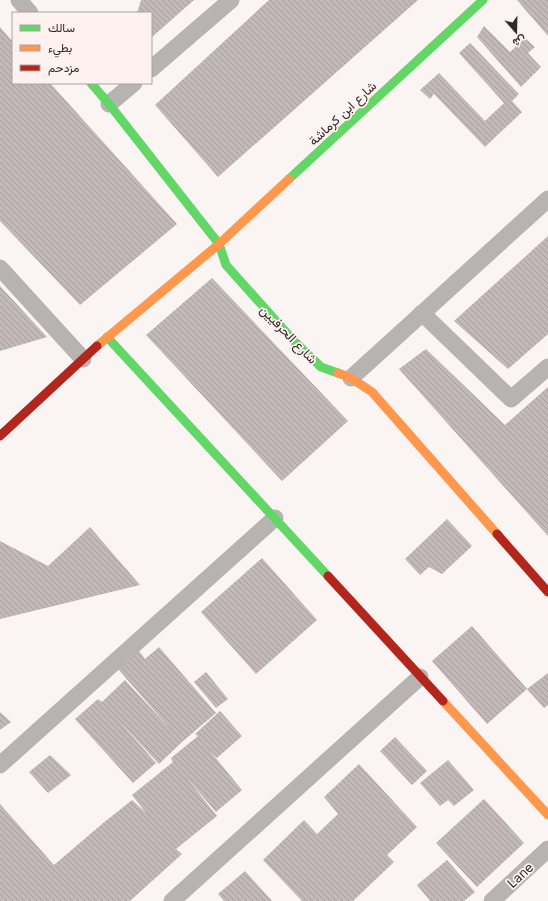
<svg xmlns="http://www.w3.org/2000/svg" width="548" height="901" viewBox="0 0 548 901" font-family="Inter,Vazirmatn,sans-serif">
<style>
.building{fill:url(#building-back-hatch)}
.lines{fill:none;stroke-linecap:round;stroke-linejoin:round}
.street{stroke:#b7b3b1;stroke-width:17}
.fast{stroke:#63d668;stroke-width:9}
.slow{stroke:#ff974d;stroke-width:9}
.jam{stroke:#b3261e;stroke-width:9}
.labels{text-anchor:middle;stroke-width:3.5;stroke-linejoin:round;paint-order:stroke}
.street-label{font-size:13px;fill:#332926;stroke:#fdf2ef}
</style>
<defs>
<pattern id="building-back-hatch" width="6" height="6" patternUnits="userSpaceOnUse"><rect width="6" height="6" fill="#c3b8b8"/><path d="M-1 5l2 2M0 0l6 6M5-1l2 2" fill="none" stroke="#a89e9e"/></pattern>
</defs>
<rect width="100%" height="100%" fill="#faf4f2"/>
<g class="building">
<polygon points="141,0 194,0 152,37 151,35 151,13 137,13"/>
<polygon points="269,0 418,0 218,177 155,105"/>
<polygon points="517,0 548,0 548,36"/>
<polygon points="484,26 510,52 525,38 535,47 528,53 541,67 521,87 477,37"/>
<polygon points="0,27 13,42 13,83 50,83 177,224 80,305 0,221"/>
<polygon points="470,43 519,94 512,101 522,112 485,147 434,94 430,99 420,90 439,73 485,121 504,103 459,53"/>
<polygon points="548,236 548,334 508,369 454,321"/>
<polygon points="212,278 348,421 282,481 146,335"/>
<polygon points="0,286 47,337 0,351"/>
<polygon points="426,349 505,425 548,387 548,536 399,369"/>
<polygon points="447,519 472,546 442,574 429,567 420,575 405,559"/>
<polygon points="90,527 140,585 0,619 0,541 48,566"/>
<polygon points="262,558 317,620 256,674 201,612"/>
<polygon points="472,626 527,689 548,673 548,705 544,708 527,689 487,724 432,661"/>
<polygon points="159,647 216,713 182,742 159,764 120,722 156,763 133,783 75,719 98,699 102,702 125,680 172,731 118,669 139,651 145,659"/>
<polygon points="206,672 228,699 216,708 194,682"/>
<polygon points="220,711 242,736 217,758 210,751 242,790 216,812 186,777 217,816 176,849 182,854 130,901 0,901 0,804 54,865 102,824 132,800 146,813 132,795 173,762 171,758 198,736 195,734"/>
<polygon points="0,712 11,722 0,730"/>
<polygon points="395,737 427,771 412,785 380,751"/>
<polygon points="50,755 71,775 48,793 29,772"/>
<polygon points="448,760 474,790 454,806 448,800 440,806 420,783"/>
<polygon points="359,764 417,827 387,855 394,862 353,901 302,901 263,860 304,820 317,834 338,814 324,797"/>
<polygon points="484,799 524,843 477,887 436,843"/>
<polygon points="447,860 475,892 464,901 430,901 417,885"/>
<polygon points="245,871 272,901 224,901 218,894"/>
</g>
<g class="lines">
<g class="street">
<polyline points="19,0 30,13"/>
<polyline points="151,69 231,0"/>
<polyline points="109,104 134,83"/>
<polyline points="0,268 83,359"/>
<polyline points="422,313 511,399 548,367"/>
<polyline points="351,378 548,199"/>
<polyline points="0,765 275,518"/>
<polyline points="172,901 420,677"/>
<polyline points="492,901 548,849"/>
</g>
<g class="fast">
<polyline points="91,83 109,104 219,244 226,265 293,340 321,367 338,373"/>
<polyline points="289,179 483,0"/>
<polyline points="107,337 328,576"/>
</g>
<g class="slow">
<polyline points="97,346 219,244 289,179"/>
<polyline points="338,373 351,378 372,392 497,534"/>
<polyline points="443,701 548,815"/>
</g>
<g class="jam">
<polyline points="0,436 97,346"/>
<polyline points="497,534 548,592"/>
<polyline points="328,576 443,701"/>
</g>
</g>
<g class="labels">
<g class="street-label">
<text transform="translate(342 113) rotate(-43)" y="5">شارع ابن كرماشة</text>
<text transform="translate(289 334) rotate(46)" y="5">شارع الحرفيين</text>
<text transform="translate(520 875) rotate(-43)" y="5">Lane</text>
</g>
</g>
<rect x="12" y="12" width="140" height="72" fill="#fdf2ef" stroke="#aca29f"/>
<rect x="20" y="25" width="20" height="6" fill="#63d668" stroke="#aca29f"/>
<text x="48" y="32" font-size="12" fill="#332926">سالك</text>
<rect x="20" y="45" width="20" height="6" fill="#ff974d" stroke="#aca29f"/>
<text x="48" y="52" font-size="12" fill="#332926">بطيء</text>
<rect x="20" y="65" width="20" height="6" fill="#b3261e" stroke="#aca29f"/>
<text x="48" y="72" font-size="12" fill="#332926">مزدحم</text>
<g transform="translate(516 32) rotate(160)" stroke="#fdf2ef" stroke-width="3" paint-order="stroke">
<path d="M0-3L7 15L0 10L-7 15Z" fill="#332926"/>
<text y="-6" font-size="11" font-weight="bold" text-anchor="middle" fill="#332926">ش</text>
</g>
</svg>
